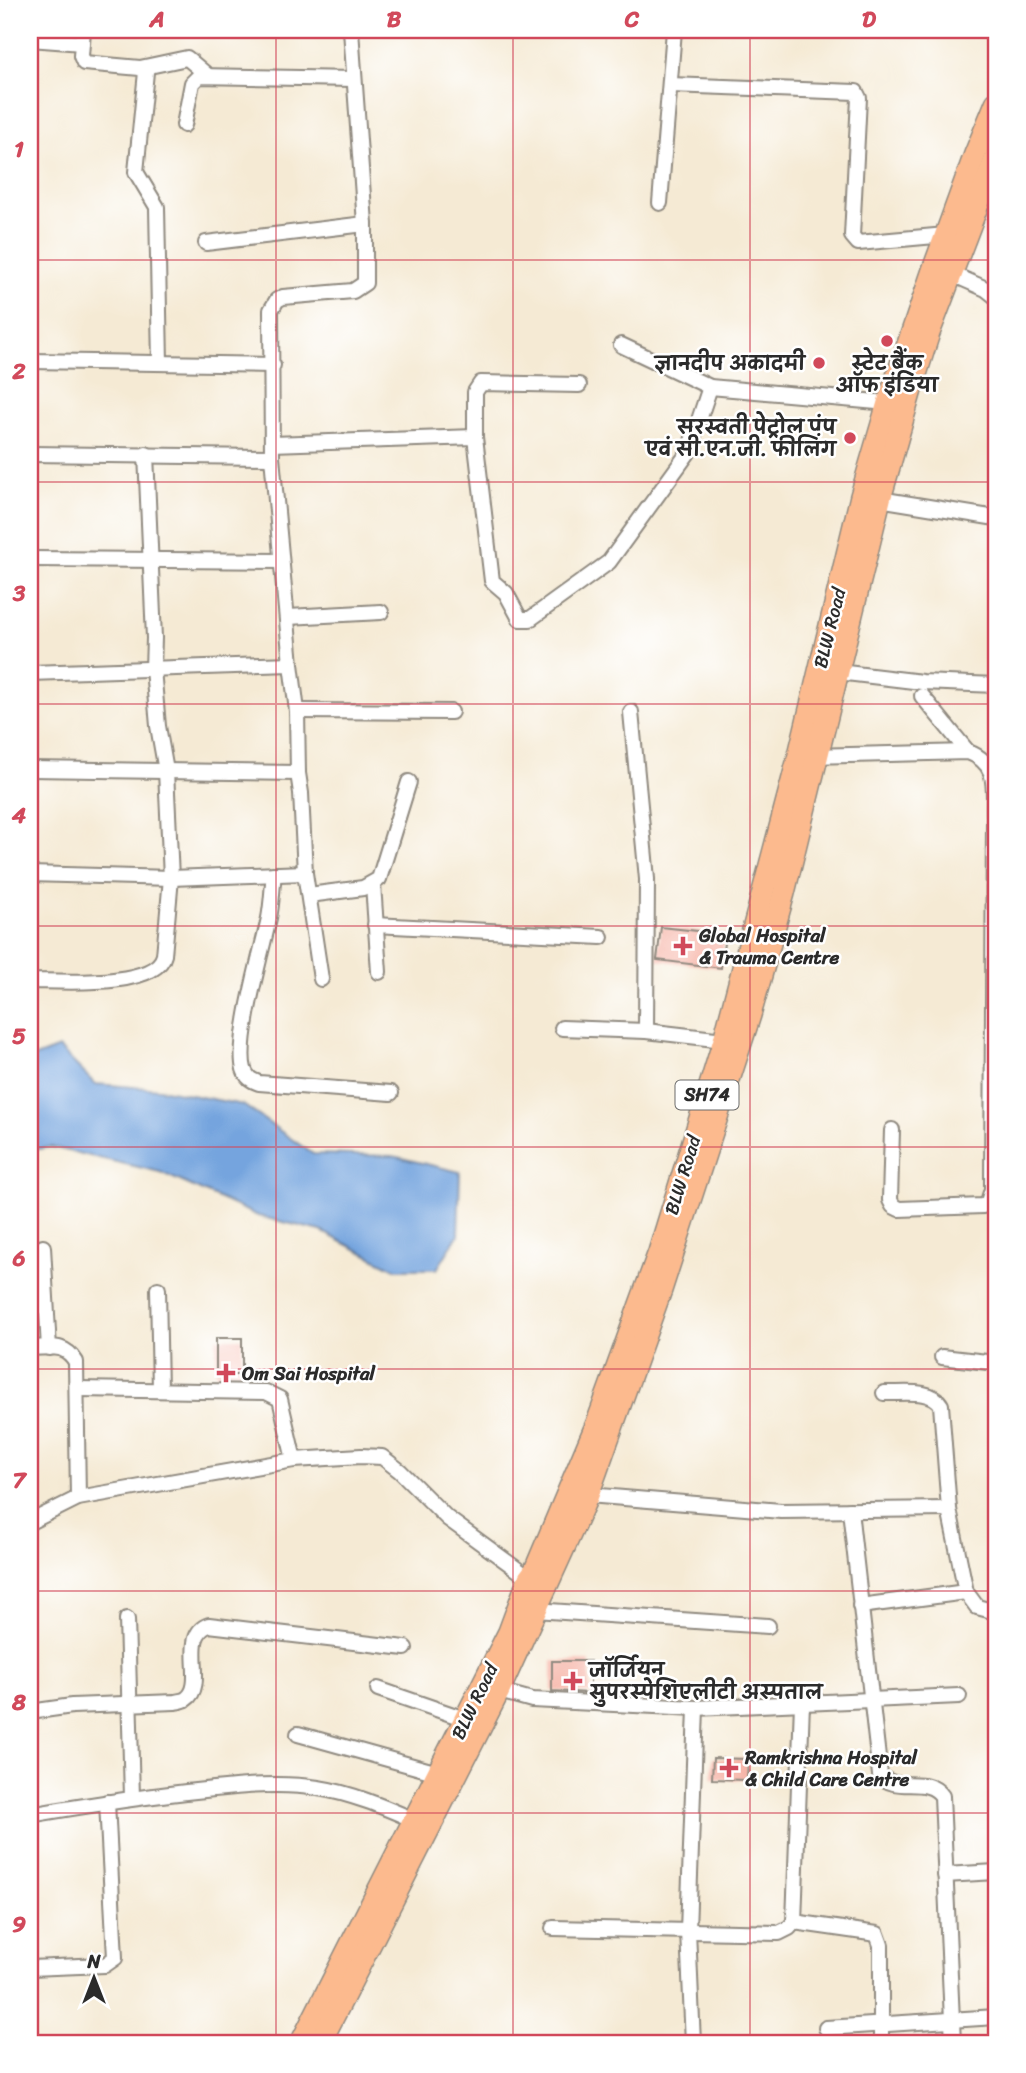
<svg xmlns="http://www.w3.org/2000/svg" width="1026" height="2073" viewBox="0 0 1026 2073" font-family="Sriracha,'Playpen Sans Deva',sans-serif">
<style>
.water{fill:#74a4de;stroke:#506884;stroke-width:2}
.building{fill:#f4a494}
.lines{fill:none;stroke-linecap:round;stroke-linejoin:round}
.minor-casing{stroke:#908a80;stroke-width:18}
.primary-casing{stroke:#908a80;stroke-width:24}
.minor{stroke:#fff;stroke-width:14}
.primary{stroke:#fcba8e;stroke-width:21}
.grid{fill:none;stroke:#d1495b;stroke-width:2;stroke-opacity:0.55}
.poi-dot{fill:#d1495b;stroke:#fff;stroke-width:2.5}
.labels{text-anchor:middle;stroke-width:5;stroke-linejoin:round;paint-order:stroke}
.shield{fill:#fff;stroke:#6b6b6b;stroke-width:2}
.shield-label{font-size:18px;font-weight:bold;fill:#2b2b2b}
.poi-label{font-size:19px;font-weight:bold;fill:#2b2b2b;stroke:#fff;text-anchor:start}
.street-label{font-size:19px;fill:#2b2b2b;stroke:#fff}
.neatline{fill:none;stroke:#d1495b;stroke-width:2.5}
.grid-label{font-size:23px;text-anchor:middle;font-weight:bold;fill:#d1495b}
</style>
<rect width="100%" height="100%" fill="#fff"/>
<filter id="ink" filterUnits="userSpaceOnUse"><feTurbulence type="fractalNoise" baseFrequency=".0143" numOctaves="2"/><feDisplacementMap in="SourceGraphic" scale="14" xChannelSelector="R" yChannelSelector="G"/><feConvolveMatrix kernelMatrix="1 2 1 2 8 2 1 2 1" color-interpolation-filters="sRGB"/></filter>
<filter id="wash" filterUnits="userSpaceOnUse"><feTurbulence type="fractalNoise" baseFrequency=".00686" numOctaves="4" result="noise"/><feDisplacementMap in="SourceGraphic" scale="28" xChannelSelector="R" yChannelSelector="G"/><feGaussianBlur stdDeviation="1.57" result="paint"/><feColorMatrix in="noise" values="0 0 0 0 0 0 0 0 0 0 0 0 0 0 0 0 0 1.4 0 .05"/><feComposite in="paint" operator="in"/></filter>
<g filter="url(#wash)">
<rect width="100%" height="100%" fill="#f5ead4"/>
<polygon class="water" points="59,1048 95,1084 160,1089 243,1105 313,1154 393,1156 460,1172 458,1235 437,1269 395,1269 321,1231 258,1216 160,1172 51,1147 30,1150 30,1059"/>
<g id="blocks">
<g class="building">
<polygon points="661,927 725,934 721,968 657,960"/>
<rect x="216" y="1338" width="26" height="37"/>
<polygon points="552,1661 590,1661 590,1693 552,1691"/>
<polygon points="713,1758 748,1759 747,1780 712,1779"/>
</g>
</g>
</g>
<g filter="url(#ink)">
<use href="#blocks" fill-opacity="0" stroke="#908a80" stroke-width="2"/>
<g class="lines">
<defs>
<g id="minor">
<polyline points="83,30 81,56 84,63 140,68 146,72 136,172 157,207 160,363"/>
<polyline points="30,39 82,43"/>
<polyline points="140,68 187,58 207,75"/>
<polyline points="670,85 856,92 859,98 852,236 858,243 946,235"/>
<polyline points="184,125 192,83 199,76 354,79"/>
<polyline points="660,203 674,30"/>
<polyline points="206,243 365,224"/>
<polyline points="945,271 986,289 996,297"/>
<polyline points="621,345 710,387 888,403"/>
<polyline points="30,361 273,365"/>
<polyline points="579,385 481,383 475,392 475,437 492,581 506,593 520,619 530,619 609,562 688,453 710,387"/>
<polyline points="272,444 475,437"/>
<polyline points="30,454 272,457"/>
<polyline points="873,498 996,518"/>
<polyline points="30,559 281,561"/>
<polyline points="288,617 381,612"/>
<polyline points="838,672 922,682 996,685"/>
<polyline points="30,673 291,664"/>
<polyline points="922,696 968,752"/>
<polyline points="297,711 451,712"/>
<polyline points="631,712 647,879 646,1031"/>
<path d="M 811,756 L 968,752 C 1000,764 993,788 994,817 L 992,1189 L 988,1202 L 983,1206 L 899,1209 L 893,1206 L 890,1200 L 892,1130"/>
<polyline points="30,769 298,773"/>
<polyline points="30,874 171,878 305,873"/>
<path d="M 274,874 C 272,888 272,903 269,918 C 262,951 236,1040 244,1069 C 247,1078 251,1080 259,1083 L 391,1093"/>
<polyline points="373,884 379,972"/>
<polyline points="309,895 363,888 379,879 409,782"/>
<polyline points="375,925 601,937"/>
<polyline points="321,979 305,873 301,793 298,773 297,711 291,664 272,457 271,310 277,300 283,297 353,291 365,283 365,224 351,30"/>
<path d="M 30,981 C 58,981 156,989 164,955 L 171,878 L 166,771 L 158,726 L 153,669 L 154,638 L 146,454"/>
<polyline points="562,1028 646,1031 724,1040"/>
<polyline points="43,1247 49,1348"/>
<polyline points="158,1289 160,1390"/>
<path d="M 30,1348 C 50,1348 64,1342 76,1362 L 78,1498"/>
<polyline points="942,1357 996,1363"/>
<polyline points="78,1389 266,1392 280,1399 294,1460"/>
<path d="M 884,1393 C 901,1394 932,1388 941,1405 L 949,1509 L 966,1592 L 977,1607 L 996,1612"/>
<polyline points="588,1495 781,1511 949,1509"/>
<path d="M 850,1510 L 880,1775 C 896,1794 927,1774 942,1796 L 953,2043"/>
<polyline points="30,1522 78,1498 294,1460 361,1456 382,1457 400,1471 447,1518 529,1578"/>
<polyline points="860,1606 966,1592"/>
<polyline points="535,1610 768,1626"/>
<polyline points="127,1619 132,1797"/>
<polyline points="378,1689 465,1719"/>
<polyline points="499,1691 532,1700 696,1708 959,1696"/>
<path d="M 30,1712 L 72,1706 L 175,1702 C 179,1701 183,1701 186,1699 C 208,1685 179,1635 209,1625 L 405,1648"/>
<polyline points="298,1734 438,1773"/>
<path d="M 30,1815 C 88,1805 146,1796 205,1790 C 242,1786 281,1782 318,1788 C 351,1793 384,1807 414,1820"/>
<polyline points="945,1875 996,1872"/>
<polyline points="794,1922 877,1934 881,1945 881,2043"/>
<polyline points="553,1928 779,1933 789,1928 794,1922 802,1703"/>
<polyline points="30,1968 105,1965 115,1958 107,1802"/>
<polyline points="826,2028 996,2017"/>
<polyline points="693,2043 688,1931 696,1708"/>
</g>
<g id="primary">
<polyline points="301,2043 509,1632 529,1578 535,1570 597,1423 659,1252 724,1040 799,755 861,496 888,403 934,267 975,154 996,103"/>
<polyline points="320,2043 499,1691 588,1495 661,1290 750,1015 784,893 880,499 911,390 929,333 996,157"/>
</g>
</defs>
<use href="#minor" class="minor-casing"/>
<use href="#primary" class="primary-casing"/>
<use href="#minor" class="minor"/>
<use href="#primary" class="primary"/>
</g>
</g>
<path class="grid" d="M 276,30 L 276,2043M 513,30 L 513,2043M 750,30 L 750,2043M 30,260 L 996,260M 30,482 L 996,482M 30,704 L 996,704M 30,926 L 996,926M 30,1147 L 996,1147M 30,1369 L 996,1369M 30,1591 L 996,1591M 30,1813 L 996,1813"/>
<g class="poi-dot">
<circle cx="887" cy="341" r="7"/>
<circle cx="819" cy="363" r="7"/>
<circle cx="850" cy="438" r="7"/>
<path d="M679.5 935.5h7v7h7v7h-7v7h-7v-7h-7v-7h7z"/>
<path d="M222.5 1362.5h7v7h7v7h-7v7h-7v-7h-7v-7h7z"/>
<path d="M569.5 1670.5h7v7h7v7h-7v7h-7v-7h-7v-7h7z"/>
<path d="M725.5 1757.5h7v7h7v7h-7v7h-7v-7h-7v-7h7z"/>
</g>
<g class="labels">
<rect class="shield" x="675.5" y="1080.5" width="63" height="29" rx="5"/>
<g class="shield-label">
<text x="707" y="1101">SH74</text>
</g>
<g class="poi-label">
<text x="805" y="370" text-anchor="end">ज्ञानदीप अकादमी</text>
<text x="887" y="370" text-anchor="middle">स्टेट बैंक<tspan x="887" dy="22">ऑफ इंडिया</tspan></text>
<text x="836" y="434" text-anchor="end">सरस्वती पेट्रोल पंप<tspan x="836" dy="22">एवं सी.एन.जी. फीलिंग</tspan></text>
<text x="699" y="942">Global Hospital<tspan x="699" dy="22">&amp; Trauma Centre</tspan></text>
<text x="242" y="1380">Om Sai Hospital</text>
<text x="589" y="1677">जाॅर्जियन<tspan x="589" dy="22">सुपरस्पेशिएलीटी अस्पताल</tspan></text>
<text x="745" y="1764">Ramkrishna Hospital<tspan x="745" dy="22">&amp; Child Care Centre</tspan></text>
</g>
<g class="street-label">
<text transform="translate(829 628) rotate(-76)" y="7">BLW Road</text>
<text transform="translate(682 1175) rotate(-73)" y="7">BLW Road</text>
<text transform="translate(474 1701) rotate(-64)" y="7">BLW Road</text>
</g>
</g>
<rect width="1026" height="2073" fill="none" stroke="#fff" stroke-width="77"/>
<g transform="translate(94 1978)" stroke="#ffffff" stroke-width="5" paint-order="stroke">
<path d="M0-5L12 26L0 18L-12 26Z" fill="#2b2b2b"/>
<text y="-10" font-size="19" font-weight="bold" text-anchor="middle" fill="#2b2b2b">N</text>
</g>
<rect x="38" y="38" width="950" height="1997" class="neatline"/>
<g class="grid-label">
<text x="157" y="27">A</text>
<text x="394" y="27">B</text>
<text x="632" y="27">C</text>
<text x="869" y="27">D</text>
<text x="19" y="157">1</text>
<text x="19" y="379">2</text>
<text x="19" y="601">3</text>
<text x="19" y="823">4</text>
<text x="19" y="1044">5</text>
<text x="19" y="1266">6</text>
<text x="19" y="1488">7</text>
<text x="19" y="1710">8</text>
<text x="19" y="1932">9</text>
</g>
</svg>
